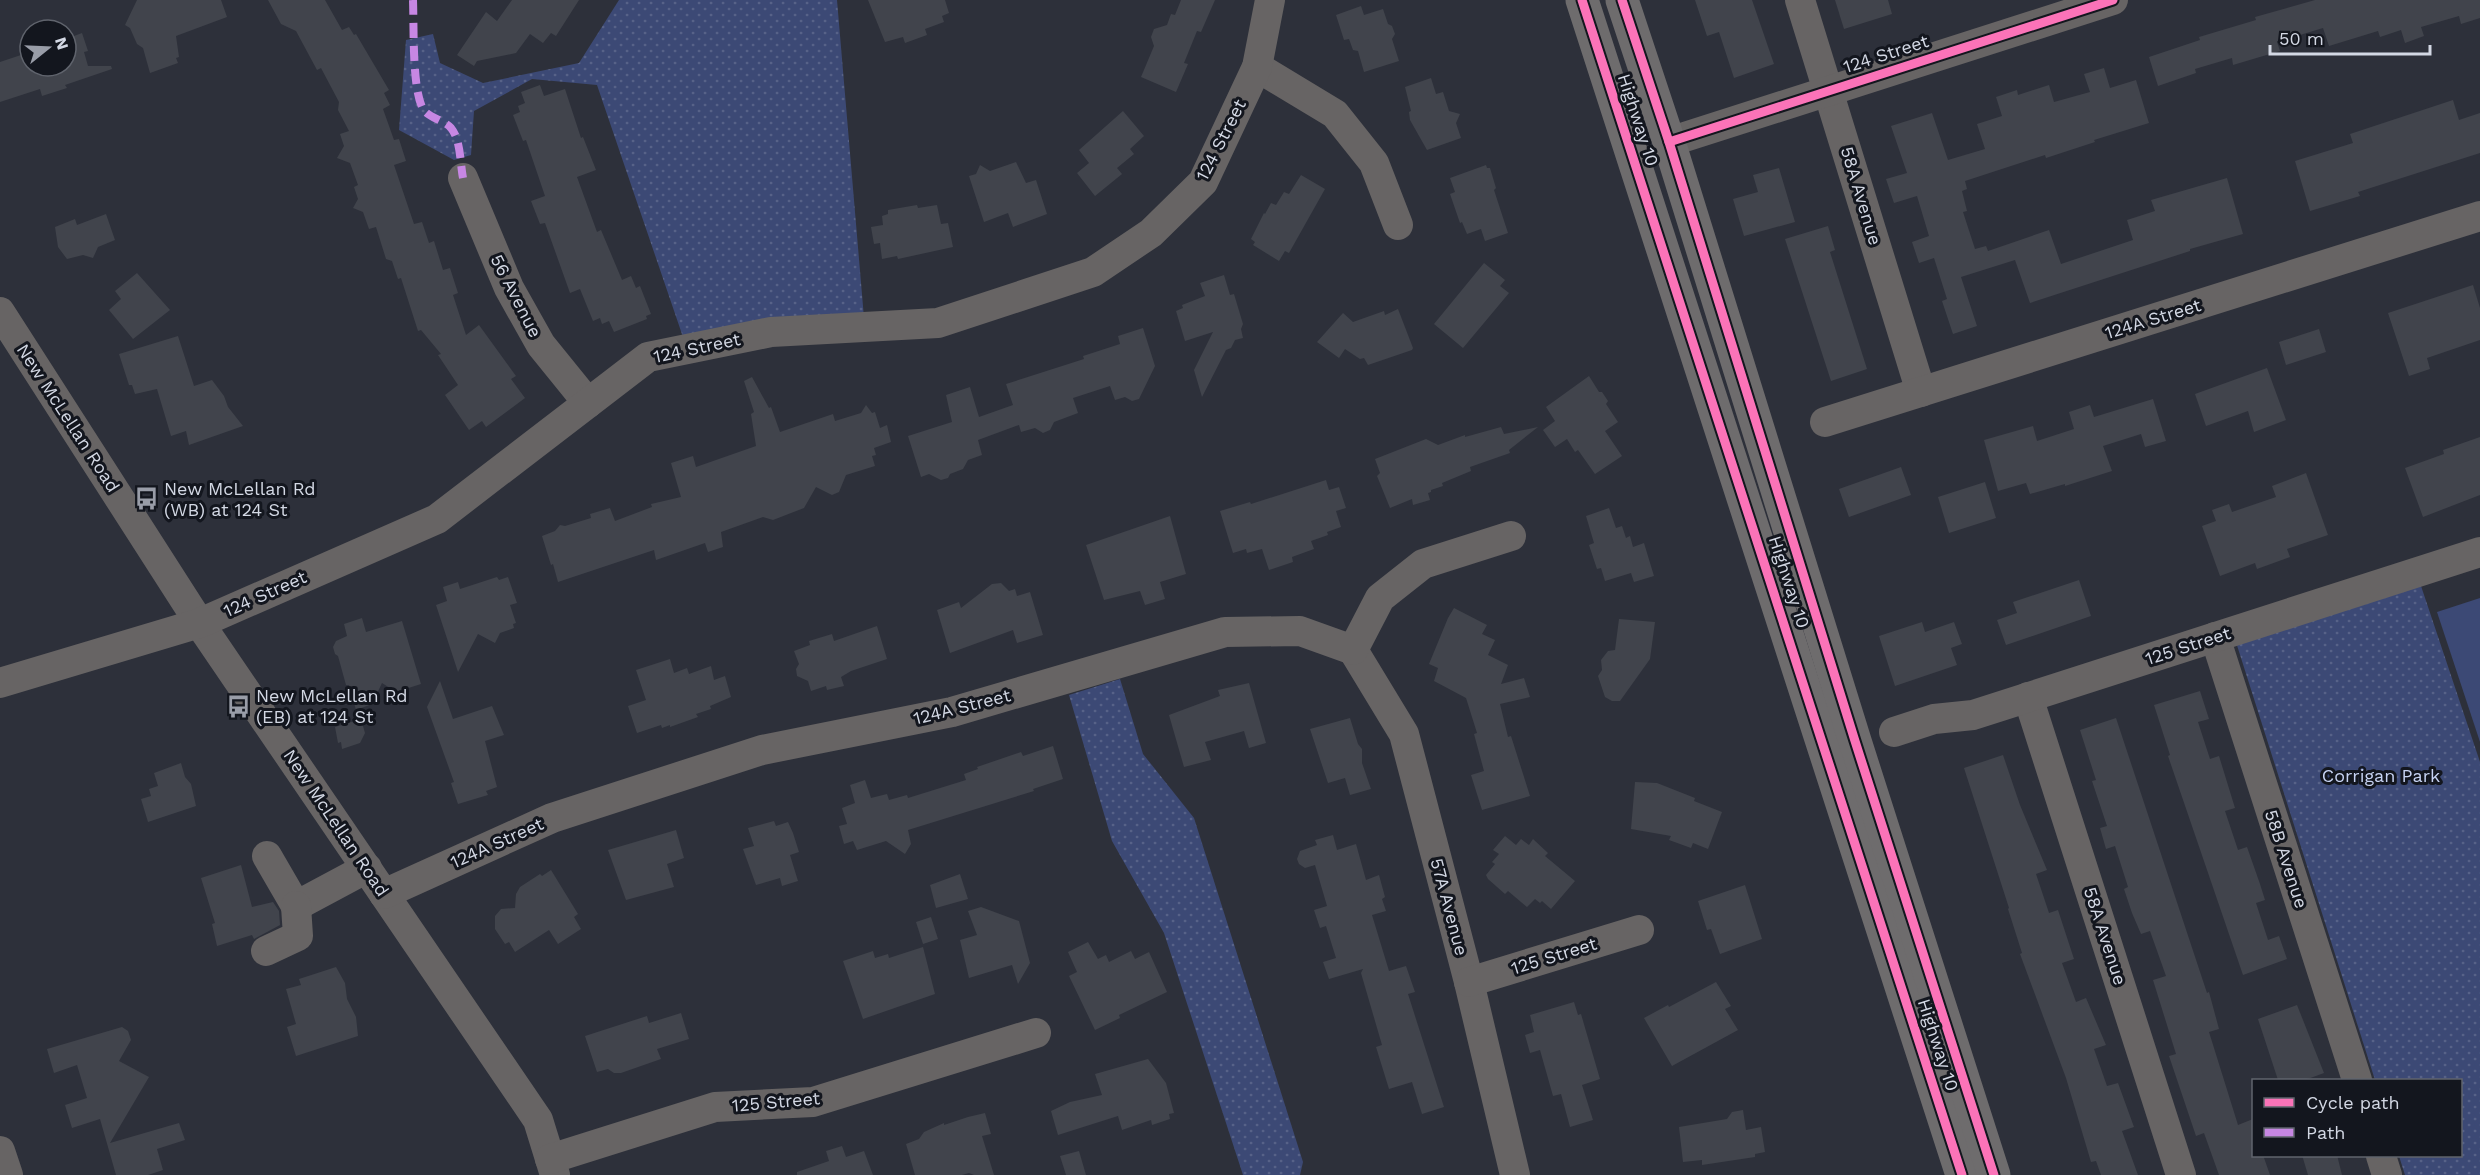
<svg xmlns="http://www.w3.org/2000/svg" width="2480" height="1175" viewBox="0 0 2480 1175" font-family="'Work Sans',sans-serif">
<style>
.park{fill:url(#park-dots)}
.garden{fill:#3c4975}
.building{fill:#41444c}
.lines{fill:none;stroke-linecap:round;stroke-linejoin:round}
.minor{stroke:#676464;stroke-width:30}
.highway{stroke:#6e6c6d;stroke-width:33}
.quiet{stroke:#c787e3;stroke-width:8;stroke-dasharray:15 8;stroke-linecap:butt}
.cycleway-casing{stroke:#13161e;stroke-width:13}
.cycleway{stroke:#fb73b8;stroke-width:9}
.labels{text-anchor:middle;stroke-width:6;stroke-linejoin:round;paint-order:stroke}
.street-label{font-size:18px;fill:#d3d8e4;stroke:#13161e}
.poi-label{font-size:18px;fill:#d3d8e4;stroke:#13161e;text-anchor:start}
.park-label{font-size:18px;fill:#c7d3f3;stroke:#13161e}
</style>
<defs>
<pattern id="park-dots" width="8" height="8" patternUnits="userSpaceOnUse" patternTransform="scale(1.5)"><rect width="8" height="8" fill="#3c4975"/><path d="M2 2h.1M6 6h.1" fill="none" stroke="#576288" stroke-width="1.8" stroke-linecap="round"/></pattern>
</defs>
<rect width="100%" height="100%" fill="#2d303a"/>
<g class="park">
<polygon points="619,0 837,0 864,318 684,340 597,85 532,79 474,111 471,155 454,160 399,130 406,40 433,34 440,63 483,83 579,63"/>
<polygon points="2419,580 2480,762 2480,1175 2405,1175 2399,1156 2460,1156 2460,1080 2375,1080 2235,639"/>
<polygon points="1120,679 1143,754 1194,818 1303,1162 1300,1175 1243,1175 1164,933 1112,841 1069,695"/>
</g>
<polygon class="garden" points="2480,598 2480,742 2437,612"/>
<g class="building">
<polygon points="137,0 221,0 227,17 176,36 179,57 176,58 178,63 150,73 143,48 137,44 130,28 125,25"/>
<polygon points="268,0 325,0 342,30 349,27 354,35 356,34 389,90 384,93 390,105 383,109 394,140 399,139 406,161 394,165 414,224 422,222 429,243 434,241 443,270 450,268 458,293 453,295 466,335 479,325 516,376 511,379 525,398 486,427 482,421 469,430 445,395 458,385 438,355 441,354 421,330 418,331 401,278 398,279 392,261 386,259 376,227 369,229 363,212 353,208 358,199 354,187 358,185 350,163 337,158 344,146 340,134 349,131 338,110 339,102 321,68 317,70 296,31 281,24"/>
<polygon points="512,0 579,0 556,36 551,33 543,43 530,34 516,53 477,61 474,66 457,55 486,12 497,21"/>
<polygon points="868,0 945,0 949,13 942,16 944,22 925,29 927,35 905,43 903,37 885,42"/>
<polygon points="1181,0 1215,0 1201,32 1197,31 1184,63 1188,64 1176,92 1141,77 1154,46 1151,37 1154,29 1167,25 1171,14 1175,15"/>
<polygon points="1695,0 1752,0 1774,64 1734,78 1719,32 1707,36"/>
<polygon points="1835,0 1888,0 1892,14 1844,29"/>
<polygon points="2315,0 2480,0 2480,18 2461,24 2459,16 2421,27 2424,36 2405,43 2401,30 2380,37 2378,31 2329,46 2323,28 2277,42 2280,51 2233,65 2232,58 2195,69 2196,73 2158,86 2149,57 2200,40 2199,37 2256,20 2255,17"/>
<polygon points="1361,6 1364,15 1383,9 1388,24 1392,26 1395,34 1392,39 1399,61 1364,72 1358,51 1353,50 1349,39 1344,40 1336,15"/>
<polygon points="82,33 88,51 84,52 88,66 111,66 112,69 65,85 67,88 42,96 40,89 0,102 0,62 30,52 30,66 66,66 66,39"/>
<polygon points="2104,68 2110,88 2136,80 2149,123 2094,140 2095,142 2046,158 2045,155 1965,181 1967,189 1962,191 1967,211 1963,212 1975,249 1986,246 1988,251 2049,230 2061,264 2133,240 2127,220 2155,211 2151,200 2227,178 2243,234 2190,249 2190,251 2030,303 2015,260 1961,277 1977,326 1953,334 1942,301 1947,299 1934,258 1919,263 1912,242 1929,236 1917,196 1894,203 1886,179 1907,173 1891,126 1932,113 1948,160 1985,149 1977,124 2002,116 1996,97 2017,90 2018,95 2049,85 2054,102 2090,92 2084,74"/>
<polygon points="1431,78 1436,94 1443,92 1449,111 1460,114 1456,123 1461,138 1427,150 1410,120 1409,112 1411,111 1405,87"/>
<polygon points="540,85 544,96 565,89 581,138 583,137 596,170 577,177 597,232 601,230 622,280 631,276 636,288 640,286 651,314 646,316 647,319 614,332 609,321 602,324 600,318 593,321 580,289 570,293 545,223 540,224 531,201 545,196 526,140 523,141 513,115 520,112 518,106 525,103 521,92"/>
<polygon points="2453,100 2459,120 2480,113 2480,153 2358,192 2360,196 2310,211 2295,161 2353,143 2350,134"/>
<polygon points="1123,111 1144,136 1130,149 1134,154 1117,168 1122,174 1095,196 1077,173 1089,163 1079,150"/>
<polygon points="1016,162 1026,183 1036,180 1047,214 1013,227 1008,213 984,222 969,176 976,174 980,165 990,171"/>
<polygon points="1486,165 1487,168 1490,168 1496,188 1494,190 1508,233 1485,241 1481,229 1467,234 1462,222 1460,223 1450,194 1455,192 1450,178"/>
<polygon points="1779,168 1795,222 1744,236 1733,199 1758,192 1753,175"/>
<polygon points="1301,175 1325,189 1289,253 1285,251 1279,261 1253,245 1255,242 1251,239 1264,213 1265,214 1271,203 1276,205 1284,192 1289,194"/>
<polygon points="917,205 918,208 937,205 941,224 948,223 953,247 898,259 897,256 882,259 880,243 874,244 871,227 883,225 882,216 888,214 888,210"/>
<polygon points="106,214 115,240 98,247 93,258 83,255 67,259 58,247 55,227 75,219 77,225"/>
<polygon points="1828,226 1835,250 1830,252 1867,369 1831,381 1785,239"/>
<polygon points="1484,263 1505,280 1500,286 1509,293 1463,348 1434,324"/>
<polygon points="137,273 170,310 133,339 109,310 121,299 115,291"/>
<polygon points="1224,275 1230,295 1234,294 1243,324 1241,329 1243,338 1235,340 1231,348 1226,350 1202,397 1194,370 1213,332 1185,341 1176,311 1183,308 1182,305 1205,296 1200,283"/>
<polygon points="2473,285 2480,308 2480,340 2427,358 2430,369 2409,376 2388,313"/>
<polygon points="1398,309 1413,348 1412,350 1368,365 1364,358 1360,359 1345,349 1339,358 1317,342 1343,313 1353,322 1384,311 1385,315"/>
<polygon points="1143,328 1155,366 1139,399 1132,401 1125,397 1115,400 1110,386 1073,398 1078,413 1054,422 1050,430 1043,433 1035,428 1021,432 1019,425 978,440 982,455 968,460 963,469 950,474 948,478 941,480 929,474 921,477 908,436 952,422 946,395 970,387 979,417 1013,405 1006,384 1084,359 1083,356 1120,344 1118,336"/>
<polygon points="2319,329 2326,352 2286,365 2279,342"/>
<polygon points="178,336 194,386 212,380 224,396 228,407 243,426 189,445 186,431 171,436 157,389 135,394 132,385 129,385 119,354"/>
<polygon points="2267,368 2286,420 2254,432 2248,411 2206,426 2195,394"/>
<polygon points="1589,376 1599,392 1602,392 1608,401 1606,404 1618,422 1605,431 1622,456 1595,474 1578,450 1575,452 1567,439 1555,447 1543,430 1555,421 1546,407"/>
<polygon points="752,377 769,408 771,407 780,432 833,414 835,421 861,413 866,405 872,413 875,412 880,428 887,425 891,442 874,448 876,455 872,456 875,466 846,475 839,492 832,495 816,487 804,508 773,520 763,517 721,532 723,547 708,552 705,543 656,560 654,550 558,582 553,564 551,565 542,536 555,531 560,525 565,526 591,518 590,514 610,508 615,521 652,507 651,504 681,497 671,463 693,456 696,467 756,446 751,414 754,412 744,381"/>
<polygon points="2153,399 2166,441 2145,447 2141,434 2103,446 2112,471 2065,486 2065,484 2030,494 2026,483 1998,491 1984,440 2033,426 2037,441 2074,429 2069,412 2090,405 2094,417"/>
<polygon points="1501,427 1504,434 1538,427 1509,450 1510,453 1470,467 1471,471 1442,483 1443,486 1431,490 1431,492 1428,493 1430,500 1413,505 1412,499 1390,508 1377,476 1380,473 1375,459 1426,439 1438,445 1465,435 1465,437"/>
<polygon points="2480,437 2480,495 2423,517 2405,468 2444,454 2443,450"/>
<polygon points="1901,467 1911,495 1849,517 1839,489"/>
<polygon points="2306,473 2328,535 2287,549 2290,557 2257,569 2255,563 2220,576 2202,526 2216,521 2212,510 2229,504 2232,512 2276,497 2272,486"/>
<polygon points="1326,480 1329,490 1339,487 1346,508 1336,511 1341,527 1327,532 1328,535 1311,541 1314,549 1292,557 1293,562 1269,570 1262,549 1247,553 1246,549 1233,553 1220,511 1250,502 1251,504"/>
<polygon points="1985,482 1996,518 1949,533 1938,497"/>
<polygon points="1609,508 1616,528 1622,526 1626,538 1630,536 1633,547 1644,543 1654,576 1634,582 1631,573 1605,581 1601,568 1597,569 1589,545 1594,543 1586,516"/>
<polygon points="1170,516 1186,574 1160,582 1165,599 1145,605 1140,591 1104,600 1086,545"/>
<polygon points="497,577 499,580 508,577 517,603 510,605 516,623 513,624 514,628 500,633 495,643 478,634 458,672 436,605 447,601 443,587 458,582 460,589"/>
<polygon points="2079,580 2091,616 2006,645 1997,620 2017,613 2013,602"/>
<polygon points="1001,583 1009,591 1015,589 1017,596 1030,592 1043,635 1017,643 1013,630 950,653 937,610 959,602 961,608 992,584"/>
<polygon points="1454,608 1487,625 1482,634 1495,640 1488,655 1508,665 1501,684 1524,678 1530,697 1500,704 1508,737 1511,736 1530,796 1482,810 1471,775 1484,771 1474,734 1477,733 1466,698 1434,681 1438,668 1429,664 1448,618"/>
<polygon points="362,618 366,632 402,621 421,684 396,692 382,683 372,704 356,710 349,685 346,685 338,656 335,654 333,647 336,641 347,636 344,624"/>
<polygon points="1619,619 1655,622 1650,659 1620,701 1612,701 1605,697 1598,676 1602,670 1601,660 1608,651 1615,650"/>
<polygon points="1922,622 1925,632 1954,622 1962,644 1951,648 1957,665 1895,686 1879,636"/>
<polygon points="877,626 887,659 851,671 841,677 844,686 827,690 826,686 811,691 808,681 797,676 796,669 799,664 794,651 810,645 809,641 832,634 834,641"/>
<polygon points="670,659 674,673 687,668 689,674 711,666 714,680 725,676 731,697 710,706 711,709 696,714 698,717 670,727 670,725 662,728 661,725 637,733 628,706 646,700 636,670"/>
<polygon points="440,681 453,719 492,706 504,735 485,741 497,787 486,791 488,795 458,804 451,783 454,782 427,707"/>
<polygon points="1249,683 1266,743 1249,748 1244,731 1205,742 1211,760 1184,767 1169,715 1220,696 1218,690"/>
<polygon points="2200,691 2209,719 2198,722 2210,759 2219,756 2235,808 2225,811 2238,850 2247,847 2260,884 2265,900 2256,903 2268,940 2279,936 2287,959 2243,975 2168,756 2170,755 2154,705"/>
<polygon points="1350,718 1358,744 1362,749 1362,763 1371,789 1350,795 1345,778 1328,783 1310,729"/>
<polygon points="2116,718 2207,993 2209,992 2219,1029 2209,1032 2238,1125 2253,1119 2253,1155 2263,1155 2270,1175 2219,1175 2204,1133 2196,1136 2169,1056 2176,1054 2153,980 2166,976 2150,931 2141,934 2132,913 2124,889 2128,887 2115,846 2106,849 2100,828 2107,826 2092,781 2096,780 2080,730"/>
<polygon points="361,719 365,733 360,743 342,749 341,742 338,743 335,727"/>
<polygon points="1053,746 1063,779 1033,789 1034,791 908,830 911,844 905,854 886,841 857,850 853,841 844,844 839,826 847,824 842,808 855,803 850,785 865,780 871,798 887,794 889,800 907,795 908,798 966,780 964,774 978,769 977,767 1021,752 1023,756"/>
<polygon points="2003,755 2020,805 2047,870 2036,874 2049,913 2058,910 2074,959 2062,963 2076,1002 2086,998 2106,1045 2094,1049 2107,1086 2118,1083 2134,1127 2122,1131 2138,1175 2101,1175 2096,1161 2091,1162 2066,1078 2020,954 2022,953 2008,909 2009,908 1964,768"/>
<polygon points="181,763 185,777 191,784 196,806 148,822 141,799 151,796 149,789 158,786 154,773"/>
<polygon points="1635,782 1657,783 1695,798 1694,801 1722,812 1708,849 1693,843 1691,848 1669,840 1671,836 1631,829"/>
<polygon points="774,821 776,826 788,822 793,833 799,852 790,855 798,881 782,886 780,878 756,885 743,849 754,846 748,828"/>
<polygon points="676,830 684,858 667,864 674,887 626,900 608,850"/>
<polygon points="1333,835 1337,850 1356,844 1366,880 1379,875 1385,897 1382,899 1386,911 1372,915 1389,971 1406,966 1415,992 1408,994 1444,1107 1422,1114 1412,1082 1389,1089 1376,1047 1382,1045 1361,973 1363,969 1329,979 1323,962 1336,958 1326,926 1320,928 1314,910 1327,906 1315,865 1305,868 1299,864 1297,859 1300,851 1317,845 1315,840"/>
<polygon points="1505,836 1516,845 1521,839 1529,845 1533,839 1548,853 1545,856 1575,881 1551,909 1542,901 1540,903 1535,899 1527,907 1508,891 1505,894 1488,879 1486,875 1495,864 1492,862 1499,854 1493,850"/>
<polygon points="241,865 252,907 273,902 279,911 280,925 254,939 252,935 217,946 212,924 215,923 201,878"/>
<polygon points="551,870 578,914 574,917 581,929 558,944 549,930 515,952 509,942 505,944 495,929 495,916 501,909 515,908 516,894 520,887 540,874 542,876"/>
<polygon points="960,874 968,899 936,908 930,885"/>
<polygon points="1745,885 1762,939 1720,954 1711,929 1707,930 1698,901"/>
<polygon points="981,907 1019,921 1030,963 1018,984 1012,965 969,978 960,940 977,935 968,911"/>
<polygon points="931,917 938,939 923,944 916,922"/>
<polygon points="1088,942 1098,959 1106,955 1109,962 1131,951 1135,959 1149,952 1167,992 1119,1015 1120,1018 1095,1030 1069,976 1077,972 1068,952"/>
<polygon points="923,947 935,994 863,1019 843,961 873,951 875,958 888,954 889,958"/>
<polygon points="336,967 345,983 347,999 356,1017 358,1036 296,1056 287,1027 296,1024 286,989 301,985 299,979"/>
<polygon points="1716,982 1731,1006 1725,1009 1738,1030 1672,1066 1644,1018 1668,1005 1669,1007"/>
<polygon points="1574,1002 1578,1015 1581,1014 1600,1079 1582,1085 1593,1120 1570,1127 1561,1094 1553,1096 1540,1050 1530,1053 1525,1035 1534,1032 1530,1015"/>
<polygon points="2297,1005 2324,1073 2305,1080 2278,1080 2258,1019"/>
<polygon points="681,1013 689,1039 657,1049 661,1059 621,1073 614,1073 608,1069 597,1072 585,1036 647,1016 649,1023"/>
<polygon points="122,1027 128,1031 131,1040 119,1061 149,1077 110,1143 179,1123 185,1140 157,1149 163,1170 148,1175 116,1175 100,1119 72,1128 65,1105 87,1098 77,1065 54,1073 47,1049"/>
<polygon points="1148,1059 1166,1083 1174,1113 1169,1114 1170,1119 1152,1125 1151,1120 1122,1130 1118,1116 1058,1135 1051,1111 1070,1102 1102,1095 1095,1074"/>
<polygon points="1743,1110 1746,1130 1761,1127 1765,1152 1755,1154 1755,1157 1702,1165 1702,1160 1683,1162 1679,1127 1727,1119 1732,1112"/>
<polygon points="985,1113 991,1134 982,1136 994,1175 974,1175 969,1173 962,1175 915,1175 906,1144 919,1139 924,1132 944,1123 944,1125 968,1117"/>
<polygon points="842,1146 846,1157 864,1151 873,1175 797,1175 797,1172 829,1161 826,1151"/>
<polygon points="1079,1151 1086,1175 1066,1175 1060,1156"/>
<polygon points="2302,1155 2337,1155 2342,1175 2308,1175"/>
</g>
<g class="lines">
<g class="minor">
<polyline points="1800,0 1921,392"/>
<polyline points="1257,67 1335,114 1374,163 1398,225"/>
<polyline points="1669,142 2113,0"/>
<polyline points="463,178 509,288 541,345 588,403"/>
<polyline points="0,312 204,630 538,1120 555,1175"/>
<polyline points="1825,422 2480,216"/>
<polyline points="2215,637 2357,1080"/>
<polyline points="1353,650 1404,734 1469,982 1515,1175"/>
<polyline points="0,683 200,623 437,519 648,357 771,332 938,323 1093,272 1151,233 1203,182 1257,67 1270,0"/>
<polyline points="2028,697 2181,1175"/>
<polyline points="1894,732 1934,719 1973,715 2480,552"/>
<polyline points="267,856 296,906 367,868"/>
<polyline points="384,894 552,818 762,750 952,712 1225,632 1300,631 1353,650 1380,598 1423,564 1511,536"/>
<polyline points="266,951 298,936 296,906"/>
<polyline points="1469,982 1639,930"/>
<polyline points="0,1151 8,1175"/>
<polyline points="2381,1156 2387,1175"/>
<polyline points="550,1159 715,1107 813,1102 1036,1033"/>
</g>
<g class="highway">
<polyline points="1582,0 1962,1175"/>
<polyline points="1622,0 1669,142 1855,741 1994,1175"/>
</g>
<path class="quiet" d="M 413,0 C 414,26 412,85 422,107 C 427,118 443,119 451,128 C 461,140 460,163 463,178"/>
<defs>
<g id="cycleway">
<polyline points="1582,0 1962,1175"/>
<polyline points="1622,0 1669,142 1855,741 1994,1175"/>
<polyline points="1669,142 2113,0"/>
</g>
</defs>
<use href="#cycleway" class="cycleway-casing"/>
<use href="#cycleway" class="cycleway"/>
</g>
<defs>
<symbol id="bus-bare" viewBox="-9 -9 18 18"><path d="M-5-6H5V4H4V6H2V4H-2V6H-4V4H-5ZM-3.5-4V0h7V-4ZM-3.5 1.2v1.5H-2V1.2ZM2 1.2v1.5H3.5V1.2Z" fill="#999da8" stroke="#13161e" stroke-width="2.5" paint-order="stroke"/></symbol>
</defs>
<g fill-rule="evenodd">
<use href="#bus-bare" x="130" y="482" width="33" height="33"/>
<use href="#bus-bare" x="222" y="690" width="33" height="33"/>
</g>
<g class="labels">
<g class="street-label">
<text transform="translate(1886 54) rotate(-18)" y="6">124 Street</text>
<text transform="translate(1638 120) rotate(72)" y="6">Highway 10</text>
<text transform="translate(1221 140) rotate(-63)" y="6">124 Street</text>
<text transform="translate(1861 196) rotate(73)" y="6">58A Avenue</text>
<text transform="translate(516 296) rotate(63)" y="6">56 Avenue</text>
<text transform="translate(2153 319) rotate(-17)" y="6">124A Street</text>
<text transform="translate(697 348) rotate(-12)" y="6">124 Street</text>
<text transform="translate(68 418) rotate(57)" y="6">New McLellan Road</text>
<text transform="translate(1789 582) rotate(72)" y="6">Highway 10</text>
<text transform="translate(265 594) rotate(-24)" y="6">124 Street</text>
<text transform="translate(2188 646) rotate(-18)" y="6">125 Street</text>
<text transform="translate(962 707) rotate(-14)" y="6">124A Street</text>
<text transform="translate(336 823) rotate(56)" y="6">New McLellan Road</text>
<text transform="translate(497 843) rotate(-24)" y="6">124A Street</text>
<text transform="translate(2286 859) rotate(72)" y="6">58B Avenue</text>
<text transform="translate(1449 907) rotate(75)" y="6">57A Avenue</text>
<text transform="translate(2105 936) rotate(72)" y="6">58A Avenue</text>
<text transform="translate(1554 956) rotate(-17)" y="6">125 Street</text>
<text transform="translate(1938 1045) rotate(72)" y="6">Highway 10</text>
<text transform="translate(776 1102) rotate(-5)" y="6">125 Street</text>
</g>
<g class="poi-label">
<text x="164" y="495">New McLellan Rd<tspan x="164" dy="21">(WB) at 124 St</tspan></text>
<text x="256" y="702">New McLellan Rd<tspan x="256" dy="21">(EB) at 124 St</tspan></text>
</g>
<g class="park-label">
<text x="2381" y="782">Corrigan Park</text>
</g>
</g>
<rect x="2252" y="1079" width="210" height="78" fill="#13161e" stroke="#60646d" stroke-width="1.5"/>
<rect x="2264" y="1098" width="30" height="9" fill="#fb73b8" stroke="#60646d" stroke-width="1.5"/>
<text x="2306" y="1109" font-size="18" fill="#d3d8e4">Cycle path</text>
<rect x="2264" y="1128" width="30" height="9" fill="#c787e3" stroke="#60646d" stroke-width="1.5"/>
<text x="2306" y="1139" font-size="18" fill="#d3d8e4">Path</text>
<g transform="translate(48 48) rotate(72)"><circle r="28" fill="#13161e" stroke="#60646d" stroke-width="1.5"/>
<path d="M0-4.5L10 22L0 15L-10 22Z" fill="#999da8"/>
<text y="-9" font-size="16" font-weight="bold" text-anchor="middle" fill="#d3d8e4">N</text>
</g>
<path d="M2270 45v9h160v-9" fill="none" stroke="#d3d8e4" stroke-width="3"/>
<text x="2279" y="45" font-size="18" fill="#d3d8e4" stroke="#13161e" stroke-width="4.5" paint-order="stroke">50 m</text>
</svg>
